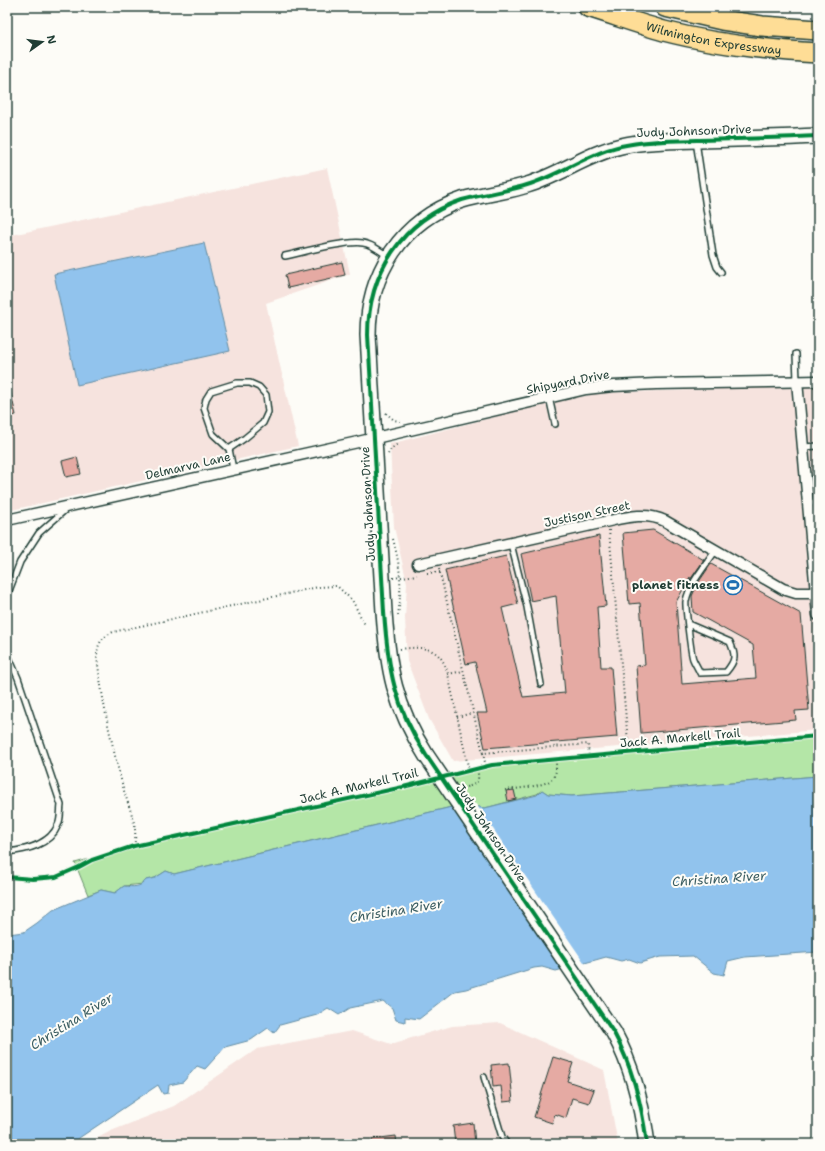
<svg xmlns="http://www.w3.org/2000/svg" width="825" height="1151" viewBox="0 0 825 1151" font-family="'Shantell Sans',sans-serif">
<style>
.built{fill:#f6e3de}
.green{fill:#b4e6a7;stroke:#6a926e}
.water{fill:#91c3ed;stroke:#638da3}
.pier{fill:#fdfcf7}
.building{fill:#e5aaa3;stroke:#1f3d34}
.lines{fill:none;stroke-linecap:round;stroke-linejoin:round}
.lane-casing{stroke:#1f3d34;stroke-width:8}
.street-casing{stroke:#1f3d34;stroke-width:13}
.secondary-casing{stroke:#1f3d34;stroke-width:18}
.highway-casing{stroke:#1f3d34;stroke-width:22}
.path{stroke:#1f3d34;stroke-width:2;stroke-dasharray:1 3;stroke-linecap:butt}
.lane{stroke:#fdfcf7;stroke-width:5}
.street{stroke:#fdfcf7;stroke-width:10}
.secondary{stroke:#fdfcf7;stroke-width:15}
.highway{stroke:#fedd96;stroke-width:19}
.cycleway-casing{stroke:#fdfcf7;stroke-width:6}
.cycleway{stroke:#00873e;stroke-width:4}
.labels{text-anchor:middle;stroke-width:4;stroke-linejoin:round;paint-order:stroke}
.street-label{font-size:12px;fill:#1f3d34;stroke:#fdfcf7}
.poi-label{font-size:12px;font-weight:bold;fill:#1f3d34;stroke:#fdfcf7;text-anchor:end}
.water-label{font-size:13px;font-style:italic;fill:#3c5e62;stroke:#fdfcf7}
</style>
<rect width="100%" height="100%" fill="#fdfcf7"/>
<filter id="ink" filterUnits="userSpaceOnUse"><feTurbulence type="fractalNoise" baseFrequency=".025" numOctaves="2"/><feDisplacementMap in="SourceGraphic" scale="8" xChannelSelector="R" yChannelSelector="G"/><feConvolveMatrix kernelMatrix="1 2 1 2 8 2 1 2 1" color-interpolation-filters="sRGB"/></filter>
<g filter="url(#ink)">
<g class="built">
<polygon points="327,168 350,274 266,303 298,446 7,511 7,236"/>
<polygon points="818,386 818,730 453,761 429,719 407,661 405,618 407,583 394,527 390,444 540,405 599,393"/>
<polygon points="500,1023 604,1070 618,1144 86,1144 111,1131 174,1106 257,1049 352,1031 391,1044 452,1026"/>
</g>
<polygon class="green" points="818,736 818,776 572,796 548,794 542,790 537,794 489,807 484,808 464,804 174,874 166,871 155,878 146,880 143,884 124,886 115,893 101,890 88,895 75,863 134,846 486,767 629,753"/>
<g class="water">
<polygon points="204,243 230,351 77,385 54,274"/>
<path d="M 818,776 L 818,952 L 745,957 L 728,961 L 724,975 L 714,973 L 693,956 L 660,957 L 640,963 L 629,959 L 621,961 L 606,957 L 556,971 L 542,967 L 534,968 L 466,989 L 455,991 L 419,1019 L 405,1017 L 405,1022 L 396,1020 L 392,1008 L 383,1001 L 350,1008 L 339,1015 L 328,1008 L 317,1015 L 280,1025 L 274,1033 L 268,1028 L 251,1040 L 225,1047 L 205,1069 L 197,1066 L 183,1082 L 169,1085 L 168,1093 L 163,1094 L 158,1085 L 70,1144 L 7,1144 L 7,936 L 8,934 L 24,932 L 37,923 L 53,910 L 101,890 L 115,893 L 124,886 C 133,887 140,888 146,880 L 155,878 L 166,871 L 174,874 L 464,804 L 484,808 L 489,807 L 537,795 L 542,790 L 548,794 L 572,796 Z"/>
</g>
<polygon class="pier" points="464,802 476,804 586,965 564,971"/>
<g class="building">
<polygon points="342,262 345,275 288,288 285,275"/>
<polygon points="10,390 16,415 7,417 7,391"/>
<polygon points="77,457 81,474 66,477 62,461"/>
<polygon points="653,530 704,560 690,580 690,577 676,602 682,684 756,678 753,645 693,612 692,596 698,583 711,564 801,614 809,710 795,711 796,720 641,733 636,666 645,665 640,603 629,604 623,533"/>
<polygon points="599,536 606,606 597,607 601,667 611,667 617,737 485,748 477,713 487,713 475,662 466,664 445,570 506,556 518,604 502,608 523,697 565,693 556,596 531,601 521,554"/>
<polygon points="514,790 516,799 508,801 506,791"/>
<polygon points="553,1057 573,1063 567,1081 594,1090 589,1103 572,1098 566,1118 555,1114 552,1123 534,1117"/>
<polygon points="509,1063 513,1101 503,1102 501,1086 493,1087 491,1065"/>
<polygon points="473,1123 475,1144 455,1144 453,1126"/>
<polygon points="396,1136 397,1144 372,1144 372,1139"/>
</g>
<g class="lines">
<defs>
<g id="lane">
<polyline points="696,141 713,255 717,267 721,272"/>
<path d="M 285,256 C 304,252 346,240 363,243 C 372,244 380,251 388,256"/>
<polyline points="796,354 797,381"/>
<polyline points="549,397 555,424"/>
<polyline points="818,410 818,411"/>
<polyline points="803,447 818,446"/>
<polyline points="229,449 213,434 204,408 206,399 211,391 237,383 250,383 259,387 266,395 268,412 263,423 245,438 229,449 233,469"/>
<polyline points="808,503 818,502"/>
<polyline points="511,544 527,607 541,684"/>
<polyline points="7,596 20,562 39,533 65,510"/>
<path d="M 688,624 L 730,642 C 736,656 736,660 726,672 L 700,673 C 698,668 695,664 693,659 C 691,654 685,605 686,601 C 689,584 706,565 716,550"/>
<path d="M 7,653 L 18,678 L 61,805 C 60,811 61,819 58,825 C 50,845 26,850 7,852"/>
<polyline points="484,1077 502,1137 507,1144"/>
</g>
<g id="street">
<polyline points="797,381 818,615"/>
<polyline points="7,520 358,442 586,389 613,386 656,384 818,381"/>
<path d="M 418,564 L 609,521 C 627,517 647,512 665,521 L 783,589 L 796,593 L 816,593"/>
</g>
<g id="secondary">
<polyline points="816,593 818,593"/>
<path d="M 647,1144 C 642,1105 633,1068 614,1033 L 426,755 C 394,705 388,669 384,612 L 368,335 C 368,273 402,220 462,200 C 483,194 505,192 527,185 C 560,175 587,154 621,146 C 646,140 672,141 697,140 C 737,139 778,138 818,136"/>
</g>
<g id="highway">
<path id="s1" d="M 588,7 C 614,15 639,24 664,31 C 714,44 767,50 818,53"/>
<polyline points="665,7 722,20 762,26 818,30"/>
</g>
</defs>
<use href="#lane" class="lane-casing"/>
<use href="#street" class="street-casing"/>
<use href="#secondary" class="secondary-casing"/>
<use href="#highway" class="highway-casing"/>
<g class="path">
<polyline points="386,413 394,420 400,421"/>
<polyline points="388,454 391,449 399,443"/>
<polyline points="609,530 629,753"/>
<path d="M 393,539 C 401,570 402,585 398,616"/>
<polyline points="439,569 483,753 588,744 589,757"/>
<polyline points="427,573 440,572"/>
<polyline points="393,578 417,575"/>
<path d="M 400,649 C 424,646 441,647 448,674 L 469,771"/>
<polyline points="448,674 463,671"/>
<polyline points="457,717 473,713"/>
<polyline points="483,753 486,767"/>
<path d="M 462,788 C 475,785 481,784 477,769"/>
<path d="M 505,790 C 515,789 548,786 553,778 C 557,773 556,766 556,760"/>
<path d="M 134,846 C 139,825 128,807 123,787 C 119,772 115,757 112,742 C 105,715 101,686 97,658 C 97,644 101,638 113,632 L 318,587 L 337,586 L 352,600 L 365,625"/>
</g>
<use href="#lane" class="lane"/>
<use href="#street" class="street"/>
<use href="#secondary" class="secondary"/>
<use href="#highway" class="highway"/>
<defs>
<g id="cycleway">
<polyline points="7,877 33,879 56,877 79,867 92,860 134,846 403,787 492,765 818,736"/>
<path d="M 647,1144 C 642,1105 633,1068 614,1033 L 426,755 C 394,705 388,669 384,612 L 368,335 C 368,273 402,220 462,200 C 483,194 505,192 527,185 C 560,175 587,154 621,146 C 646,140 672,141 697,140 C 737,139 778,138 818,136"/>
</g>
</defs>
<use href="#cycleway" class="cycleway-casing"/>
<use href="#cycleway" class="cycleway"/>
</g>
</g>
<defs>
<symbol id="stadium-ring" viewBox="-11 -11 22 22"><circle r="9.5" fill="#fdfcf7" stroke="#1f6fb2" stroke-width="1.5"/><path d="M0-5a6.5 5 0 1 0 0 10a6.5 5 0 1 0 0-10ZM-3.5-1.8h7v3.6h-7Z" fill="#1f6fb2"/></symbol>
</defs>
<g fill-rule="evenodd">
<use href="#stadium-ring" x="722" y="574" width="22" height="22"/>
</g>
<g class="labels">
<g class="street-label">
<text dy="4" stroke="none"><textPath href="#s1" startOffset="130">Wilmington Expressway</textPath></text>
<text transform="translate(694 131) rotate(-2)" y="4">Judy Johnson Drive</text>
<text transform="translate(568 382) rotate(-11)" y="4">Shipyard Drive</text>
<text transform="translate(188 466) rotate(-13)" y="4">Delmarva Lane</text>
<text transform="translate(368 504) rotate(-93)" y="4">Judy Johnson Drive</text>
<text transform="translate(587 514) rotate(-12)" y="4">Justison Street</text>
<text transform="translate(680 738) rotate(-5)" y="4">Jack A. Markell Trail</text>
<text transform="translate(359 786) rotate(-13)" y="4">Jack A. Markell Trail</text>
<text transform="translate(491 833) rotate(56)" y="4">Judy Johnson Drive</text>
</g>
<g class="poi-label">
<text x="719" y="589">planet fitness</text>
</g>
<g class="water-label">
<text transform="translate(719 878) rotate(-4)" y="5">Christina River</text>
<text transform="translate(396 910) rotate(-9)" y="5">Christina River</text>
<text transform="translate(71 1021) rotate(-32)" y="5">Christina River</text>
</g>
</g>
<rect width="825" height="1151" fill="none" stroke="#fdfcf7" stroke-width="24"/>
<rect x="12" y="12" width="801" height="1127" fill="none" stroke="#1f3d34" stroke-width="1.5" filter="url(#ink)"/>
<g transform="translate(42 42) rotate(76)" stroke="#fdfcf7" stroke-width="3" paint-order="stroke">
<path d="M0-3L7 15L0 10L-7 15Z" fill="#1f3d34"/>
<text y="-6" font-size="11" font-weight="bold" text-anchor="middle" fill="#1f3d34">N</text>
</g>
</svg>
